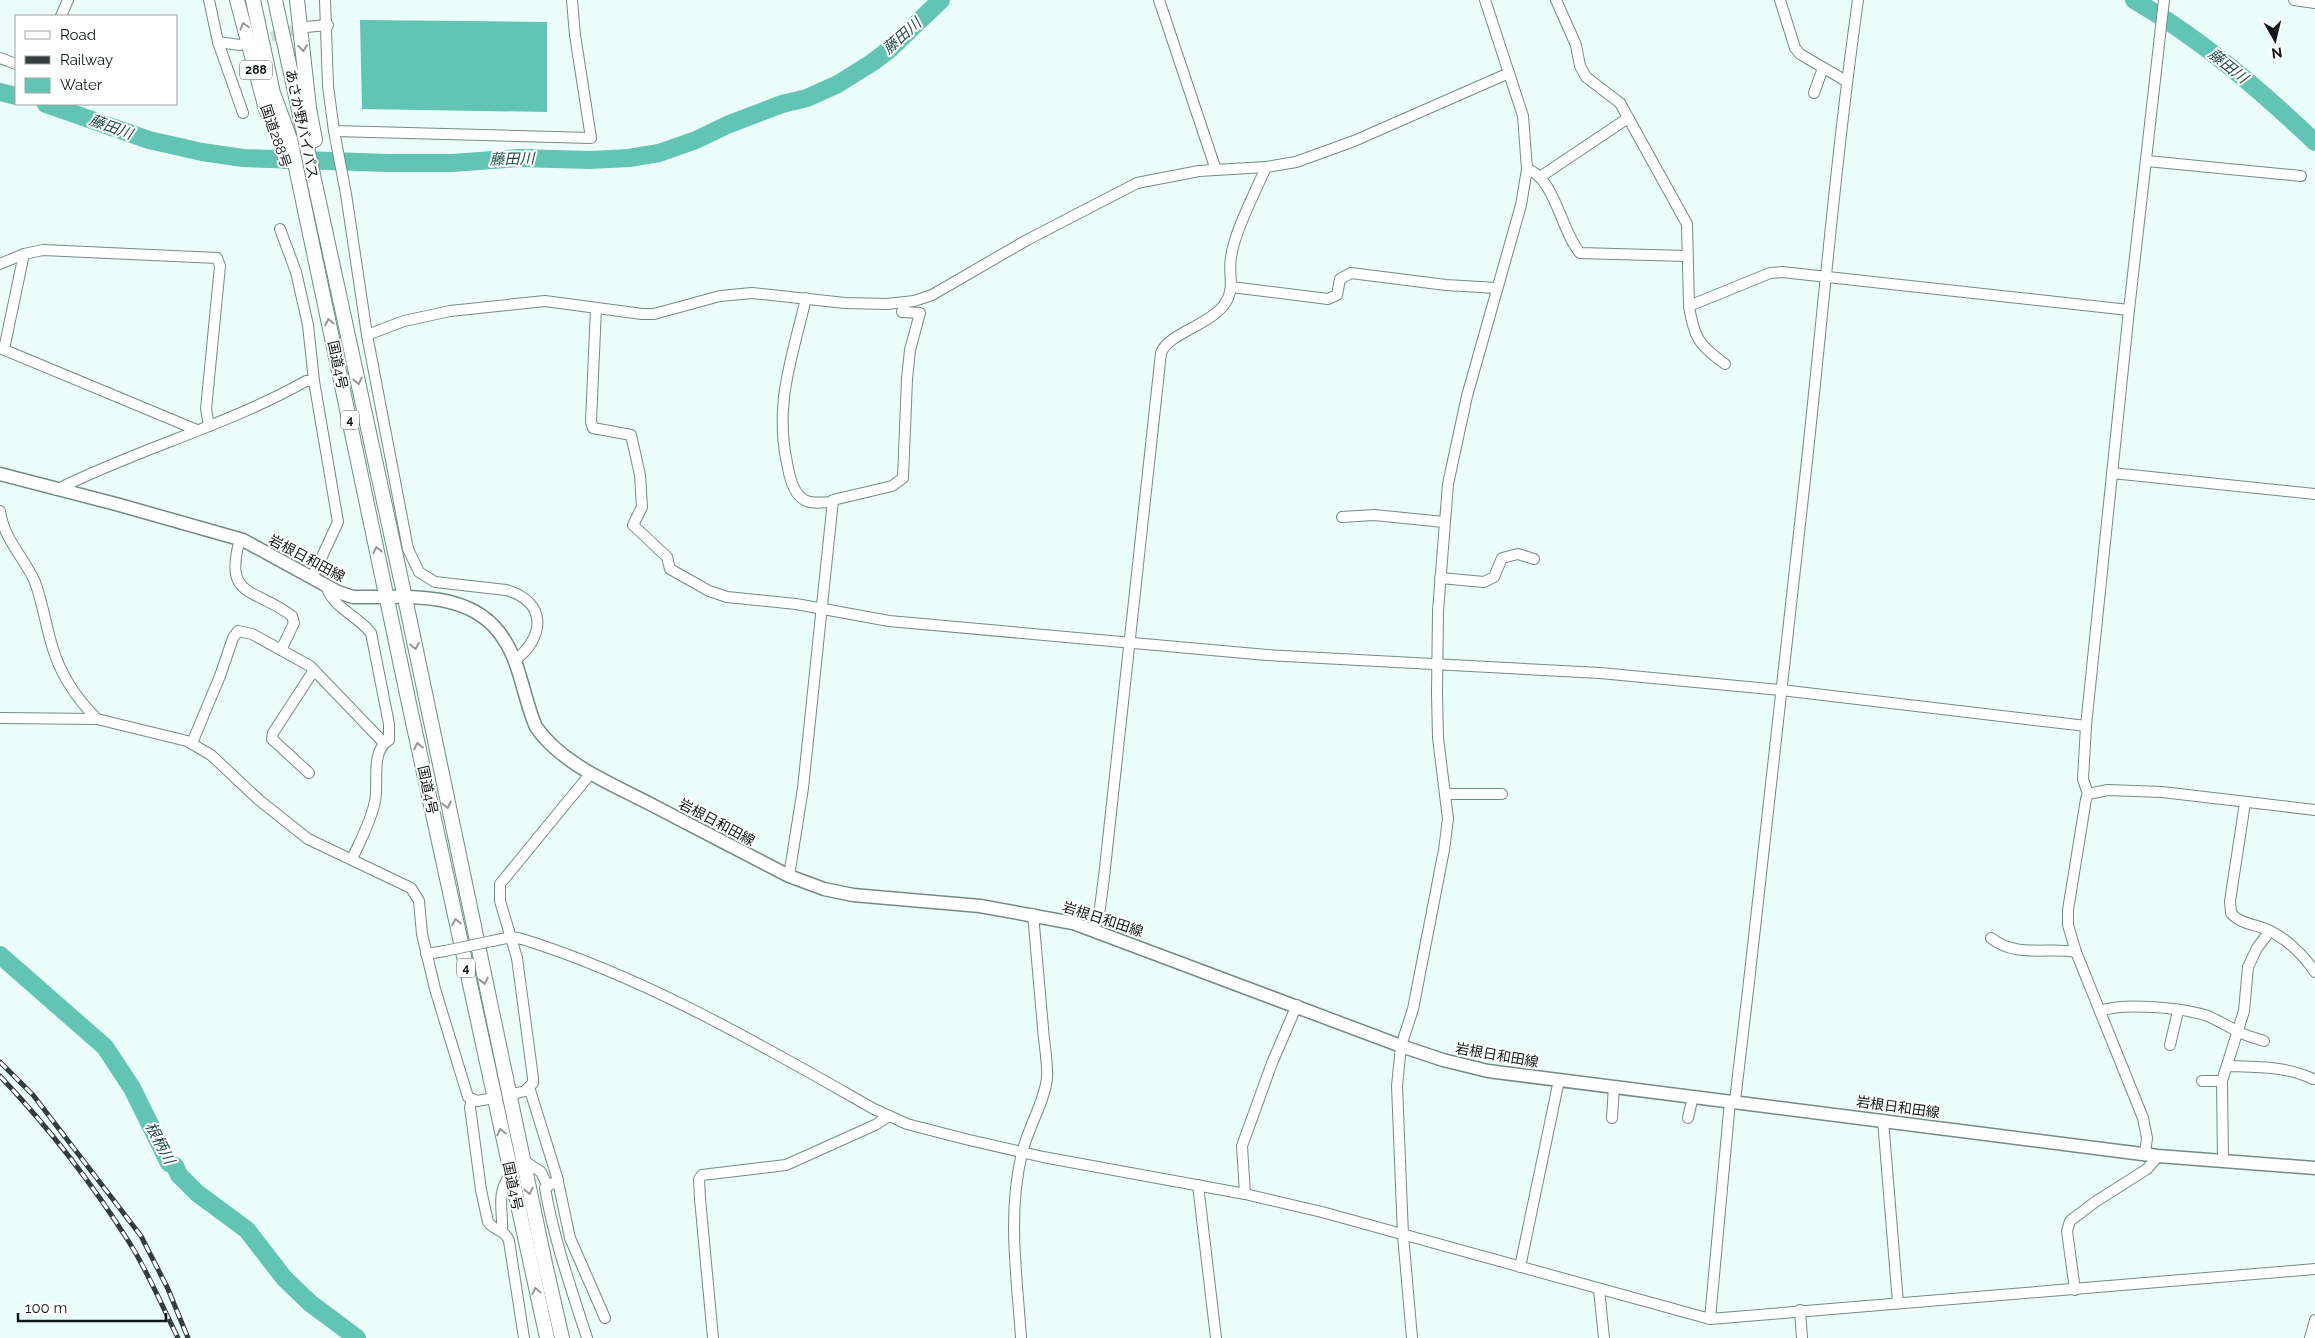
<svg xmlns="http://www.w3.org/2000/svg" width="2315" height="1338" viewBox="0 0 2315 1338" font-family="Raleway,'Noto Sans JP',sans-serif">
<style>
.water{fill:#62c4b3}
.lines{fill:none;stroke-linecap:round;stroke-linejoin:round}
.river{stroke:#62c4b3;stroke-width:18}
.minor-tunnel{stroke:#cadcd8;stroke-width:10;stroke-dasharray:10 5;stroke-linecap:butt}
.minor-casing{stroke:#748a85;stroke-width:12}
.major-casing{stroke:#748a85;stroke-width:15}
.highway-casing{stroke:#748a85;stroke-width:16}
.minor{stroke:#fff;stroke-width:10}
.major{stroke:#fff;stroke-width:12}
.highway{stroke:#fff;stroke-width:14}
.rail-casing{stroke:#333d3c;stroke-width:5}
.rail{stroke:#fff;stroke-width:3;stroke-dasharray:9;stroke-linecap:butt}
.minor-bridge-casing{stroke:#748a85;stroke-width:12;stroke-linecap:butt}
.minor-bridge{stroke:#fff;stroke-width:10}
.oneway{stroke:#939797}
.labels{text-anchor:middle;stroke-width:4;stroke-linejoin:round;paint-order:stroke}
.shield{fill:#fff;stroke:#585d5d;stroke-width:1}
.shield-label{font-size:12px;font-weight:bold;fill:#101817}
.street-label{font-size:14px;fill:#101817;stroke:#fff}
.water-label{font-size:15px;font-style:italic;fill:#214d46;stroke:#fff}
</style>
<rect width="100%" height="100%" fill="#ebfefa"/>
<polygon class="water" points="360,20 547,22 547,112 362,109"/>
<g class="lines">
<g class="river">
<path d="M 2134,0 C 2201,39 2259,89 2315,142"/>
<polyline points="0,92 16,96"/>
<polyline points="46,104 149,140 202,152 243,158 388,163 452,163 519,158 590,160 629,158 659,153 696,140 727,125 782,104 807,98 838,84 873,62 890,49 941,0"/>
<polyline points="0,955 105,1047 132,1088 169,1163 175,1166 179,1175 197,1193 247,1230 284,1278 310,1303 357,1338"/>
</g>
<polyline class="minor-tunnel" points="257,41 305,27"/>
<defs>
<g id="minor">
<polyline points="209,0 218,42 243,113"/>
<path d="M 325,0 L 328,86 L 334,131 L 346,194 L 367,335 L 408,549 L 419,572 L 435,582 L 506,590 C 548,602 545,638 514,661"/>
<polyline points="1159,0 1216,170"/>
<polyline points="1556,0 1576,45 1580,66 1586,77 1620,103 1687,224 1689,306 1770,273 1782,272 2129,310"/>
<polyline points="1780,0 1795,48 1800,54 1846,81"/>
<polyline points="2294,0 2315,3"/>
<polyline points="61,16 68,0"/>
<polyline points="306,27 328,25"/>
<polyline points="218,42 240,45"/>
<polyline points="0,58 16,64"/>
<polyline points="1814,93 1823,68"/>
<polyline points="334,131 591,138 575,35 572,0"/>
<polyline points="2147,161 2301,176"/>
<path d="M 1527,169 C 1555,178 1561,231 1580,253 L 1686,256"/>
<polyline points="1540,177 1628,118"/>
<polyline points="280,229 296,272 308,325 314,381 338,522 312,578"/>
<polyline points="0,264 24,254 43,250 217,258 220,266 206,409 209,426"/>
<polyline points="1231,287 1328,299 1337,295 1340,279 1351,273 1446,285 1497,288"/>
<path d="M 806,298 C 792,359 773,405 788,468 C 790,479 794,493 803,499 C 811,505 823,502 833,502"/>
<path d="M 1689,306 C 1694,338 1699,345 1725,364"/>
<polyline points="596,308 591,422 593,428 631,435 640,475 642,507 633,525 667,557 670,569 709,591 727,597 796,604 889,621 1267,655 1600,673 1781,690 2086,726"/>
<polyline points="367,335 404,321 450,311 545,301 642,314 654,314 720,296 752,293 845,303 887,304 914,301 932,295 1027,240 1137,183 1199,171 1266,167 1296,162 1354,141 1509,73"/>
<polyline points="0,348 197,430"/>
<polyline points="4,349 24,254"/>
<polyline points="2112,473 2315,494"/>
<path d="M 56,490 C 137,449 226,426 306,381 L 314,381"/>
<path d="M 0,511 C 4,540 24,557 35,582 C 43,604 46,627 53,649 C 61,675 78,700 97,719"/>
<polyline points="1342,517 1374,515 1444,522"/>
<path d="M 240,539 C 223,599 254,587 292,616 L 294,623 L 281,650"/>
<polyline points="1440,578 1484,582 1494,577 1502,558 1518,554 1534,559"/>
<path d="M 326,585 C 331,607 357,615 371,633 L 389,724 L 389,740 C 370,751 379,783 375,801 C 371,822 360,841 352,859"/>
<polyline points="0,718 97,719 187,741 211,755 259,800 308,839 411,888 419,901 422,934 435,989 468,1097 477,1101 494,1098"/>
<polyline points="192,743 220,676 233,638 238,631 252,634 310,666 384,743"/>
<polyline points="309,773 272,739 273,733 314,670"/>
<polyline points="1445,794 1502,794"/>
<polyline points="2088,794 2083,779 2086,726 2129,310 2164,0"/>
<path d="M 2245,803 L 2230,901 L 2231,913 C 2239,923 2252,924 2263,928 C 2284,936 2303,954 2315,972"/>
<polyline points="789,876 803,788 833,500 892,486 903,478 907,379 910,350 920,313 902,312 905,303"/>
<path d="M 1094,930 L 1099,915 L 1104,877 L 1161,353 C 1168,333 1212,325 1226,302 C 1235,287 1228,273 1231,257 C 1235,230 1255,193 1266,167"/>
<path d="M 1991,938 C 2016,958 2048,947 2076,952"/>
<path d="M 492,941 L 512,937 L 522,939 C 647,978 761,1045 874,1109 L 907,1124 L 965,1139 L 1043,1157 L 1245,1194 L 1322,1212 L 1710,1319 L 2315,1269"/>
<polyline points="426,954 445,951"/>
<path d="M 2100,1011 C 2124,1002 2184,1008 2208,1016 C 2219,1021 2229,1027 2239,1032 C 2246,1036 2256,1038 2264,1041"/>
<polyline points="2170,1045 2178,1011"/>
<path d="M 2227,1066 C 2256,1067 2286,1066 2313,1079"/>
<polyline points="2202,1081 2222,1081"/>
<polyline points="529,1087 557,1177 570,1238 605,1318"/>
<polyline points="509,1095 525,1091 533,1083 533,1078 517,958 500,901 500,884 591,773"/>
<path d="M 472,1099 L 470,1107 L 481,1190 L 488,1222 C 494,1231 505,1229 509,1241 L 524,1338"/>
<path d="M 1735,1101 C 1760,891 1783,681 1806,470 C 1823,313 1836,156 1858,0"/>
<polyline points="1612,1118 1614,1086"/>
<polyline points="1688,1118 1693,1096"/>
<polyline points="1883,1120 1898,1303"/>
<polyline points="2145,1154 2147,1138 2143,1118 2076,952 2068,925 2068,910 2086,799 2088,794 2108,790 2162,792 2315,810"/>
<polyline points="523,1160 541,1172 547,1185"/>
<polyline points="2223,1162 2222,1081 2244,1011 2248,967 2257,948 2270,931"/>
<path d="M 558,1180 L 545,1188 C 554,1240 571,1288 587,1338"/>
<polyline points="1198,1185 1216,1338"/>
<polyline points="1245,1194 1242,1146 1272,1063 1297,1005"/>
<path d="M 502,1230 C 503,1209 496,1194 510,1175"/>
<polyline points="1520,1267 1559,1080"/>
<polyline points="1599,1289 1604,1338"/>
<polyline points="2075,1290 2067,1231 2070,1221 2095,1202 2147,1169 2158,1156"/>
<polyline points="1800,1310 1802,1338"/>
<polyline points="1710,1319 1730,1101"/>
<polyline points="713,1338 700,1199 699,1179 702,1175 786,1165 875,1125 889,1116"/>
<path d="M 1021,1338 C 1017,1275 1007,1215 1022,1153 C 1028,1127 1044,1104 1047,1078 C 1048,1062 1044,1044 1043,1028 C 1040,990 1036,952 1033,914"/>
<polyline points="1412,1338 1403,1235 1397,1086 1401,1046 1413,1009 1444,850 1448,819 1438,738 1437,693 1438,611 1448,484 1467,396 1521,205 1527,169 1523,116 1485,0"/>
<polyline points="2310,1338 2315,1320"/>
</g>
<path id="major" d="M 0,474 L 116,504 L 243,540 L 338,592 L 353,597 C 406,598 474,588 505,641 C 521,666 524,700 536,727 C 563,766 615,785 656,807 C 700,830 745,853 789,876 L 824,889 L 853,895 L 980,906 L 1073,923 L 1401,1046 L 1443,1060 L 1488,1071 L 2158,1156 L 2315,1168"/>
<g id="highway">
<polyline points="237,0 266,109 280,139 286,161"/>
<polyline points="253,0 273,93 290,139 411,713 547,1338"/>
<polyline points="275,0 405,598 544,1259 562,1338"/>
<polyline points="297,0 309,108 315,140"/>
</g>
</defs>
<use href="#minor" class="minor-casing"/>
<use href="#major" class="major-casing"/>
<use href="#highway" class="highway-casing"/>
<use href="#minor" class="minor"/>
<use href="#major" class="major"/>
<use href="#highway" class="highway"/>
<defs>
<g id="rail">
<polyline points="0,1062 33,1095 141,1236 168,1289 188,1338"/>
<path d="M 0,1076 C 48,1127 92,1183 129,1242 C 148,1272 162,1306 178,1338"/>
</g>
</defs>
<use href="#rail" class="rail-casing"/>
<use href="#rail" class="rail"/>
<defs>
<polyline id="minor-bridge" points="445,951 492,941"/>
</defs>
<use href="#minor-bridge" class="minor-bridge-casing"/>
<use href="#minor-bridge" class="minor-bridge"/>
</g>
<defs><path id="oneway-chevron" d="M-2-3.5L2.5 0L-2 3.5" fill="none" stroke-width="1.6" stroke-linecap="round" stroke-linejoin="round" transform="scale(1.25)"/></defs>
<g class="oneway">
<use href="#oneway-chevron" transform="translate(244 26) rotate(-106)"/>
<use href="#oneway-chevron" transform="translate(303 48) rotate(85)"/>
<use href="#oneway-chevron" transform="translate(329 322) rotate(-102)"/>
<use href="#oneway-chevron" transform="translate(358 381) rotate(78)"/>
<use href="#oneway-chevron" transform="translate(377 550) rotate(-102)"/>
<use href="#oneway-chevron" transform="translate(415 646) rotate(79)"/>
<use href="#oneway-chevron" transform="translate(418 746) rotate(-102)"/>
<use href="#oneway-chevron" transform="translate(447 805) rotate(78)"/>
<use href="#oneway-chevron" transform="translate(456 922) rotate(-102)"/>
<use href="#oneway-chevron" transform="translate(484 981) rotate(78)"/>
<use href="#oneway-chevron" transform="translate(501 1132) rotate(-102)"/>
<use href="#oneway-chevron" transform="translate(529 1191) rotate(78)"/>
<use href="#oneway-chevron" transform="translate(536 1291) rotate(-103)"/>
</g>
<g class="labels">
<g class="shield">
<rect x="240" y="60.5" width="32" height="19" rx="4"/>
<rect x="341" y="410.5" width="18" height="19" rx="4"/>
<rect x="457" y="958.5" width="18" height="19" rx="4"/>
</g>
<g class="shield-label">
<text x="256" y="74">288</text>
<text x="350" y="424">4</text>
<text x="466" y="972">4</text>
</g>
<g class="street-label">
<text transform="translate(302 124) rotate(78)" y="5">あさか野バイパス</text>
<text transform="translate(276 136) rotate(71)" y="5">国道288号</text>
<text transform="translate(338 365) rotate(78)" y="5">国道4号</text>
<text transform="translate(307 558) rotate(28)" y="5">岩根日和田線</text>
<text transform="translate(428 790) rotate(78)" y="5">国道4号</text>
<text transform="translate(717 822) rotate(28)" y="5">岩根日和田線</text>
<text transform="translate(1103 919) rotate(18)" y="5">岩根日和田線</text>
<text transform="translate(1497 1055) rotate(10)" y="5">岩根日和田線</text>
<text transform="translate(1898 1107) rotate(8)" y="5">岩根日和田線</text>
<text transform="translate(513 1186) rotate(78)" y="5">国道4号</text>
</g>
<g class="water-label">
<text transform="translate(902 36) rotate(-42)" y="5">藤田川</text>
<text transform="translate(2228 66) rotate(39)" y="5">藤田川</text>
<text transform="translate(111 127) rotate(20)" y="5">藤田川</text>
<text transform="translate(512 159) rotate(-1)" y="5">藤田川</text>
<text transform="translate(160 1143) rotate(62)" y="5">根柄川</text>
</g>
</g>
<rect x="15" y="15" width="162" height="90" fill="#ffffff" stroke="#9fa3a2"/>
<rect x="25" y="31" width="25" height="8" fill="#ffffff" stroke="#9fa3a2"/>
<text x="60" y="40" font-size="15" fill="#101817">Road</text>
<rect x="25" y="56" width="25" height="8" fill="#333d3c" stroke="#9fa3a2"/>
<text x="60" y="65" font-size="15" fill="#101817">Railway</text>
<rect x="25" y="78" width="25" height="15" fill="#62c4b3" stroke="#9fa3a2"/>
<text x="60" y="90" font-size="15" fill="#101817">Water</text>
<g transform="translate(2275 40) rotate(172)" stroke="#ffffff" stroke-width="4" paint-order="stroke">
<path d="M0-4L9 19L0 12L-9 19Z" fill="#101817"/>
<text y="-8" font-size="14" font-weight="bold" text-anchor="middle" fill="#101817">N</text>
</g>
<path d="M18 1313v8h148v-8" fill="none" stroke="#101817" stroke-width="2.5"/>
<text x="25" y="1313" font-size="15" fill="#101817" stroke="#ffffff" stroke-width="4" paint-order="stroke">100 m</text>
</svg>
